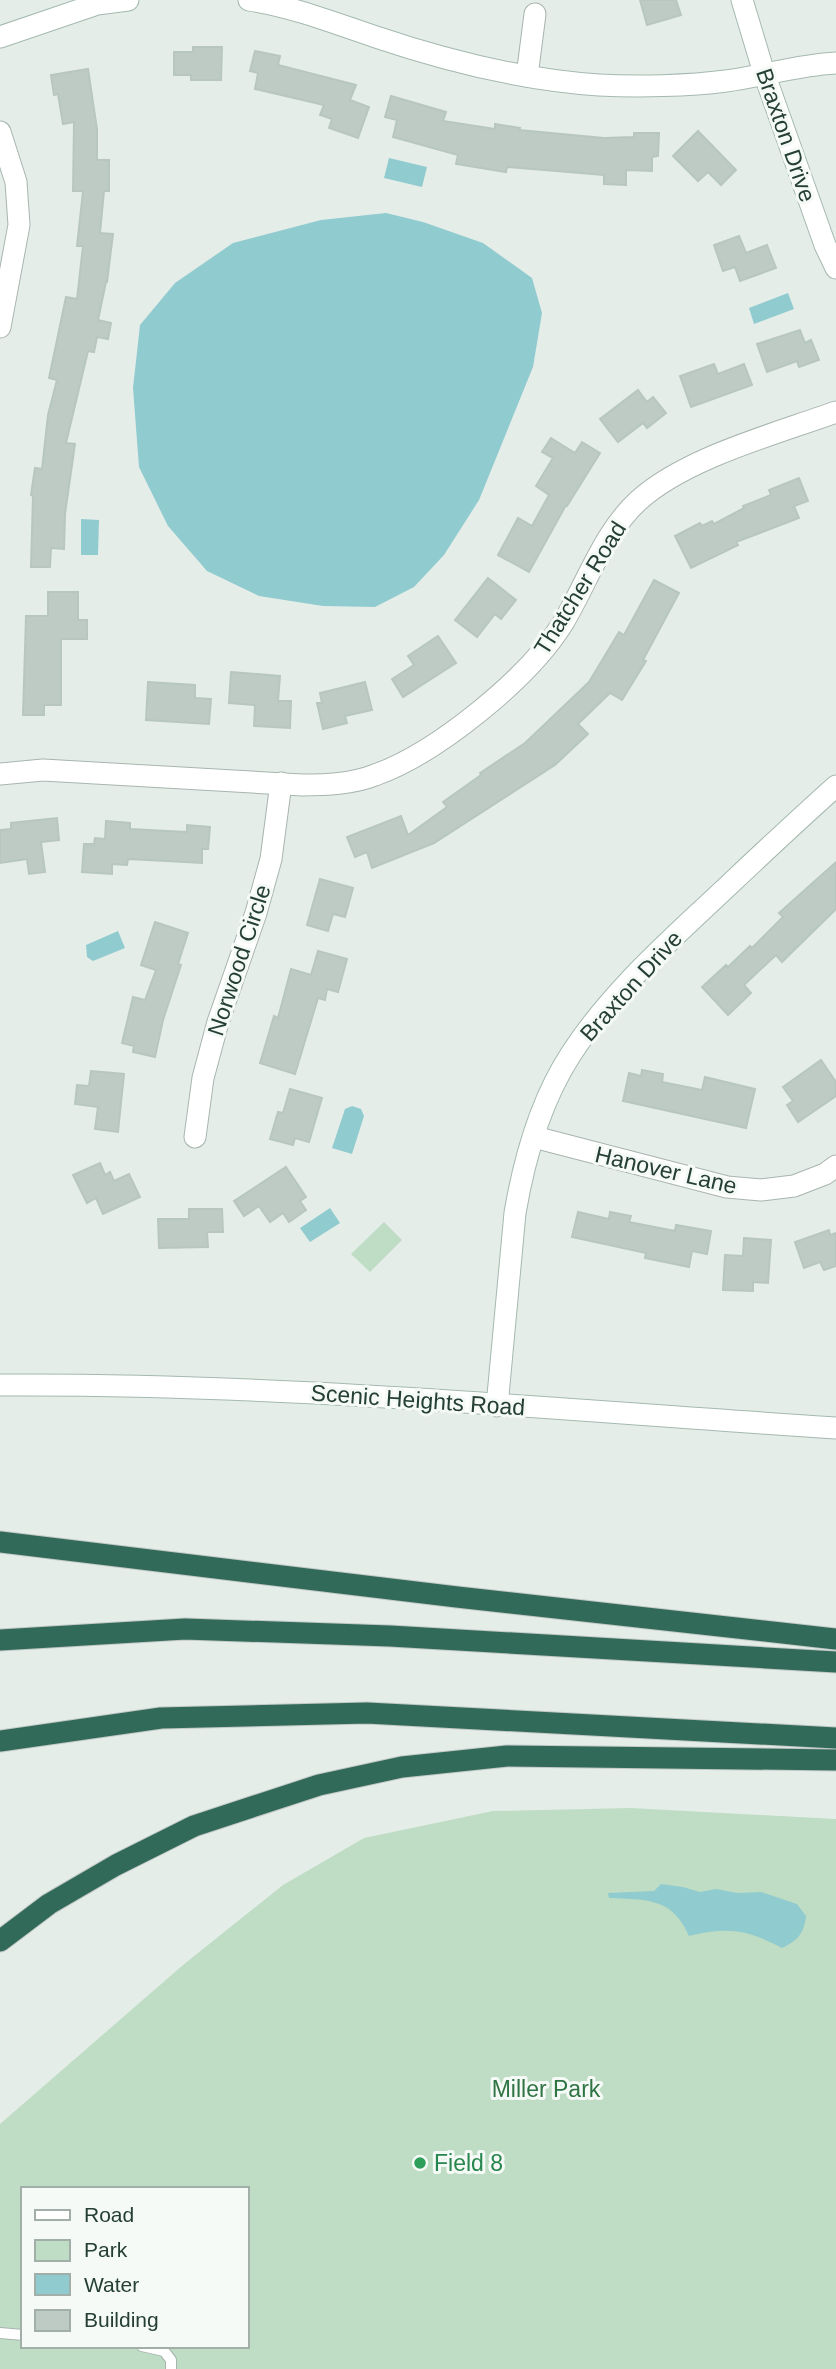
<svg xmlns="http://www.w3.org/2000/svg" width="836" height="2369" viewBox="0 0 836 2369" font-family="Helvetica,sans-serif">
<style>
.green{fill:#bfddc4;fill-rule:evenodd}
.water{fill:#90cbcf}
.building{fill:#bdcbc4;stroke:#b7c7bf;stroke-width:2}
.lines{fill:none;stroke-linecap:round;stroke-linejoin:round}
.lane-casing{stroke:#a8b5af;stroke-width:12}
.street-casing{stroke:#a8b5af;stroke-width:23}
.secondary-casing{stroke:#a4b9af;stroke-width:23}
.highway-casing{stroke:#c2c9c6;stroke-width:23}
.lane{stroke:#fff;stroke-width:10}
.street{stroke:#fff;stroke-width:21}
.secondary{stroke:#fff;stroke-width:21}
.highway{stroke:#326a59;stroke-width:21}
.leisure-dot{fill:#2e9e5b;stroke:#f5faf7;stroke-width:2.5}
.labels{text-anchor:middle;stroke-width:6;stroke-linejoin:round;paint-order:stroke}
.street-label{font-size:23px;fill:#253f35;stroke:#f5faf7}
.park-label{font-size:23px;fill:#307444;stroke:#f5faf7}
.leisure-label{font-size:23px;fill:#27864d;stroke:#f5faf7;text-anchor:start}
</style>
<rect width="100%" height="100%" fill="#e5ede9"/>
<g class="green">
<polygon points="384,1222 402,1240 370,1272 351,1254"/>
<path d="M 631,1808 L 836,1819 L 836,2369 L 0,2369 L 0,2124 L 183,1965 L 283,1885 L 364,1838 L 493,1811 ZM 23,2189 L 247,2189 L 247,2346 L 23,2346 Z"/>
</g>
<g class="water">
<polygon points="389,158 427,167 422,187 384,178"/>
<polygon points="386,213 423,222 483,243 532,278 542,313 533,367 479,500 444,555 414,587 375,607 323,606 259,596 207,571 168,526 139,467 133,388 140,325 175,283 233,243 321,220"/>
<polygon points="788,293 794,309 754,324 749,308"/>
<polygon points="81,519 99,520 98,555 81,555"/>
<polygon points="118,931 125,948 93,961 87,957 86,945"/>
<polygon points="352,1106 361,1109 364,1116 352,1154 332,1148 345,1109"/>
<polygon points="330,1208 340,1223 310,1242 300,1228"/>
<path d="M 661,1884 L 683,1887 L 700,1892 L 716,1889 L 737,1893 L 761,1892 L 797,1904 L 806,1916 C 804,1934 797,1941 782,1948 C 746,1929 728,1927 689,1936 C 672,1897 647,1900 609,1898 L 608,1893 L 654,1891 Z"/>
</g>
<g class="building">
<polygon points="640,0 676,0 681,15 647,25"/>
<polygon points="193,47 222,47 221,80 191,80 191,75 174,75 174,52 193,52"/>
<polygon points="255,51 280,56 278,65 356,85 350,100 369,107 358,138 329,128 332,119 320,115 324,105 255,89 258,73 250,71"/>
<polygon points="88,69 97,129 97,160 109,160 109,191 104,191 100,233 113,234 107,282 106,282 98,320 111,323 108,339 97,337 94,352 88,351 66,443 75,444 65,514 64,549 51,548 50,567 31,567 33,496 31,495 35,468 42,469 48,415 57,380 49,378 66,297 77,299 83,246 77,246 83,191 73,191 74,122 63,124 58,94 54,95 51,75"/>
<polygon points="391,96 446,112 443,121 495,129 495,124 520,128 519,130 604,138 634,137 634,133 659,133 658,156 652,157 652,171 626,170 626,185 604,184 604,175 507,167 506,172 456,164 458,155 393,137 397,120 385,117"/>
<polygon points="698,131 736,170 721,185 708,172 698,181 673,156"/>
<polygon points="739,236 746,253 767,245 776,268 740,281 735,267 723,271 714,245"/>
<polygon points="800,330 805,343 811,340 819,360 799,367 797,361 767,372 757,344"/>
<polygon points="714,364 718,374 744,364 752,385 691,407 680,376"/>
<polygon points="638,390 647,402 653,397 666,413 647,428 643,423 618,442 600,419"/>
<polygon points="551,438 575,453 582,442 600,453 567,506 566,505 529,572 498,555 518,518 532,526 549,495 536,486 553,458 542,452"/>
<polygon points="799,478 808,501 794,506 799,518 736,542 738,545 691,568 675,536 700,523 702,526 712,521 714,524 744,508 743,506 771,495 769,490"/>
<polygon points="488,578 516,600 501,619 495,614 477,637 455,620"/>
<polygon points="654,580 679,593 643,660 646,661 622,700 610,693 578,724 588,734 555,765 434,843 372,868 367,852 355,857 347,837 401,816 408,835 447,807 443,802 481,775 480,773 525,743 589,682 619,632 624,635"/>
<polygon points="48,592 78,592 78,620 87,620 87,639 61,639 61,705 44,705 44,715 23,715 26,616 48,616"/>
<polygon points="438,636 456,663 403,697 392,679 414,665 408,656"/>
<polygon points="231,672 280,676 278,701 291,701 290,728 254,726 255,705 229,703"/>
<polygon points="148,682 195,685 195,698 211,699 209,724 146,720"/>
<polygon points="365,682 372,710 345,716 347,723 323,729 317,703 322,703 320,693"/>
<polygon points="57,818 59,840 41,842 45,872 29,874 27,859 0,863 0,830 11,829 11,823"/>
<polygon points="106,821 130,823 130,829 187,832 187,825 210,827 208,849 202,849 202,863 128,859 127,865 112,864 112,874 82,872 84,844 94,844 95,838 105,839"/>
<polygon points="836,862 836,909 782,962 776,955 744,985 751,993 728,1015 702,987 726,965 728,967 750,946 752,948 783,917 779,913"/>
<polygon points="320,879 353,888 345,917 333,914 328,931 307,925"/>
<polygon points="155,922 188,933 178,964 181,965 163,1020 155,1057 133,1052 134,1046 122,1043 133,997 145,1000 156,970 141,965"/>
<polygon points="318,951 347,959 338,992 327,989 325,1000 318,998 295,1074 260,1063 274,1016 278,1018 291,969 311,975"/>
<polygon points="821,1060 836,1082 836,1096 798,1122 787,1105 793,1101 783,1087"/>
<polygon points="642,1070 663,1074 662,1082 702,1090 705,1077 755,1089 746,1128 623,1101 629,1073 641,1076"/>
<polygon points="91,1071 124,1074 118,1132 95,1129 98,1107 75,1104 77,1085 89,1086"/>
<polygon points="290,1089 322,1098 309,1142 295,1138 293,1145 270,1139 278,1112 283,1113"/>
<polygon points="100,1163 105,1175 110,1172 114,1181 129,1174 140,1197 103,1214 96,1198 87,1203 73,1175"/>
<polygon points="286,1167 306,1197 300,1201 306,1210 289,1222 283,1213 270,1222 259,1206 244,1216 234,1201"/>
<polygon points="189,1209 222,1209 223,1232 207,1232 208,1247 159,1248 158,1219 189,1219"/>
<polygon points="578,1212 609,1219 610,1212 631,1216 629,1222 675,1231 676,1225 711,1231 707,1254 692,1251 689,1267 645,1258 646,1253 572,1237"/>
<polygon points="829,1230 830,1235 836,1233 836,1266 824,1270 820,1262 804,1268 795,1242"/>
<polygon points="744,1238 771,1240 768,1283 753,1282 753,1291 723,1290 725,1255 743,1256"/>
</g>
<g class="lines">
<defs>
<g id="lane">
<polyline points="0,2333 23,2335"/>
<polyline points="142,2346 164,2351 171,2360 171,2369"/>
</g>
<g id="street">
<polyline points="527,76 535,14"/>
<polyline points="0,132 16,182 19,225 0,327"/>
<path d="M 0,774 L 43,770 L 302,785 C 326,785 352,784 375,775 C 437,753 529,678 563,623 C 587,583 604,532 638,501 C 685,458 775,434 836,412"/>
<polyline points="195,1137 203,1078 218,1022 256,913 271,859 281,783"/>
<polyline points="534,1137 727,1187 761,1190 794,1186 825,1174 836,1166"/>
</g>
<g id="secondary">
<path d="M 249,0 C 294,7 334,23 376,37 C 447,61 524,80 599,85 C 637,87 689,86 726,81 C 763,76 798,65 836,63"/>
<polyline points="742,0 764,73 825,245 836,268"/>
<polyline points="0,37 97,4 128,0"/>
<path d="M 0,1385 C 279,1383 558,1410 836,1428"/>
<path d="M 497,1406 L 515,1213 C 524,1160 541,1100 571,1054 C 606,1000 653,956 699,913 C 745,870 790,827 836,786"/>
</g>
<g id="highway">
<polyline points="0,1542 457,1597 836,1639"/>
<polyline points="0,1640 185,1629 390,1636 836,1662"/>
<polyline points="0,1741 161,1718 367,1713 836,1738"/>
<polyline points="0,1941 49,1904 116,1865 194,1826 319,1785 402,1767 507,1756 836,1760"/>
</g>
</defs>
<use href="#lane" class="lane-casing"/>
<use href="#street" class="street-casing"/>
<use href="#secondary" class="secondary-casing"/>
<use href="#highway" class="highway-casing"/>
<use href="#lane" class="lane"/>
<use href="#street" class="street"/>
<use href="#secondary" class="secondary"/>
<use href="#highway" class="highway"/>
</g>
<circle class="leisure-dot" cx="420" cy="2163" r="7"/>
<g class="labels">
<g class="street-label">
<text transform="translate(786 135) rotate(71)" y="8">Braxton Drive</text>
<text transform="translate(580 588) rotate(-58)" y="8">Thatcher Road</text>
<text transform="translate(239 960) rotate(-72)" y="8">Norwood Circle</text>
<text transform="translate(631 986) rotate(-48)" y="8">Braxton Drive</text>
<text transform="translate(666 1170) rotate(13)" y="8">Hanover Lane</text>
<text transform="translate(418 1400) rotate(4)" y="8">Scenic Heights Road</text>
</g>
<g class="park-label">
<text x="546" y="2097">Miller Park</text>
</g>
<g class="leisure-label">
<text x="434" y="2171">Field 8</text>
</g>
</g>
<rect x="21" y="2187" width="228" height="161" fill="#f5faf7" stroke="#a2afa9" stroke-width="2"/>
<rect x="35" y="2210" width="35" height="10" fill="#ffffff" stroke="#a2afa9" stroke-width="2"/>
<text x="84" y="2222" font-size="21" fill="#253f35">Road</text>
<rect x="35" y="2240" width="35" height="21" fill="#bfddc4" stroke="#a2afa9" stroke-width="2"/>
<text x="84" y="2257" font-size="21" fill="#253f35">Park</text>
<rect x="35" y="2274" width="35" height="21" fill="#90cbcf" stroke="#a2afa9" stroke-width="2"/>
<text x="84" y="2292" font-size="21" fill="#253f35">Water</text>
<rect x="35" y="2310" width="35" height="21" fill="#bdcbc4" stroke="#a2afa9" stroke-width="2"/>
<text x="84" y="2327" font-size="21" fill="#253f35">Building</text>
</svg>
